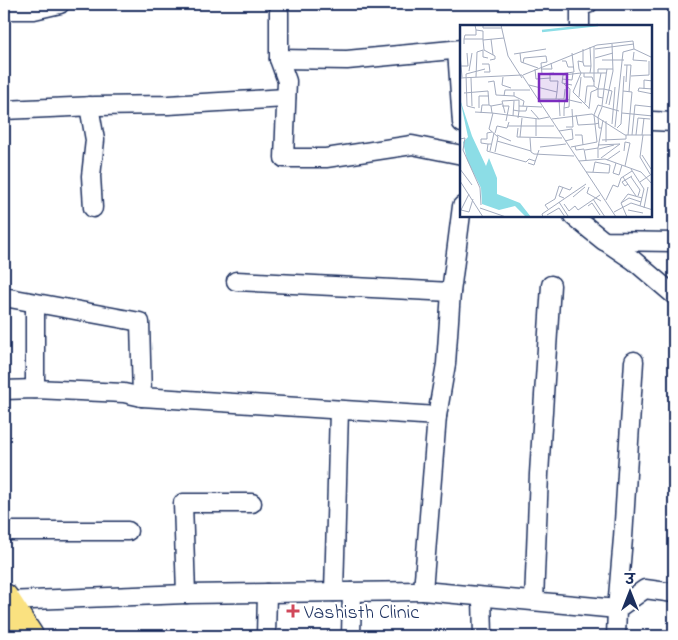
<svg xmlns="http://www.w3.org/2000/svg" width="678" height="640" viewBox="0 0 678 640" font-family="'Indie Flower','Playpen Sans Deva',sans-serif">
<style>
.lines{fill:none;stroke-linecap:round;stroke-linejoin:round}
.minor-casing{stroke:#1b2f5e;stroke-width:21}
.primary-casing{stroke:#1b2f5e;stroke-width:31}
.trunk-casing{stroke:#1b2f5e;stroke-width:31}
.minor{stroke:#fff;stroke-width:18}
.primary{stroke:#fae180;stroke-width:28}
.trunk{stroke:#fae180;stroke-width:28}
.poi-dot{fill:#d1495b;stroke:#fff;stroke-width:2}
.labels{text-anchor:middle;stroke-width:4;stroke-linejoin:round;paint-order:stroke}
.poi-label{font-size:20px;fill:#1b2f5e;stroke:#fff;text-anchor:start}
.inset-river{fill:none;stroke:#8cdde6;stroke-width:2.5}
.inset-road{fill:none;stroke:#a4acbf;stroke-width:1}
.view{fill:#7b2cbf;fill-opacity:0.15;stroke:#7b2cbf;stroke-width:2.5}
.inset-edge{fill:none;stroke:#1b2f5e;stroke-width:2.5}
</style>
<rect width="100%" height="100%" fill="#fff"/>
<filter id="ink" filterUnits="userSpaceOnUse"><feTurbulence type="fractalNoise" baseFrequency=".02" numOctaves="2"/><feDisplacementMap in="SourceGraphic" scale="10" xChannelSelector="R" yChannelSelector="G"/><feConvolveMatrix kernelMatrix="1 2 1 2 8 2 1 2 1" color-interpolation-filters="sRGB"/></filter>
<g filter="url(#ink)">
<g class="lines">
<defs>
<g id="minor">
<polyline points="4,10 34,10 60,4"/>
<polyline points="279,12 279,59 287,81 284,158 326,158 412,145 462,155"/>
<polyline points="580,26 580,5 588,4"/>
<polyline points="457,50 462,123"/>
<polyline points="279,59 347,60 462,49"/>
<polyline points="89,106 95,140 91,176 93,208"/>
<polyline points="4,110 95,106 168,105 286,98"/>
<polyline points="652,121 674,122"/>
<polyline points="573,216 604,241 674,242"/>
<polyline points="605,241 633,260 674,295"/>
<polyline points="236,281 451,292"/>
<polyline points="4,297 140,322 142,397 437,416 423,591 617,609 623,538 634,361"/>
<polyline points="35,303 35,389"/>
<polyline points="4,390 35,389 124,393 142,397"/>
<polyline points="437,416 446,364 451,292 462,206"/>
<polyline points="4,531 128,531"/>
<polyline points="334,592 339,410"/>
<polyline points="186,594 183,503 252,503"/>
<polyline points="482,597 483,636"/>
<polyline points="6,601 186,594 423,591"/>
<polyline points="534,601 539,474 551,285"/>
<polyline points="266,636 267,593"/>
<polyline points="351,636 352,592"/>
<polyline points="616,636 617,609 645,589 674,593"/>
</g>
<polyline id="primary" points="4,635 5,636"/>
<polyline id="trunk" points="4,598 29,636"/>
</defs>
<use href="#minor" class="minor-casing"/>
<use href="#primary" class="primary-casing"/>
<use href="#trunk" class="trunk-casing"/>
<use href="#minor" class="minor"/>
<use href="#primary" class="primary"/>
<use href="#trunk" class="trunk"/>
</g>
</g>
<path class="poi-dot" d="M290.5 603.5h5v5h5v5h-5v5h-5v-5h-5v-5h5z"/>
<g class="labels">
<g class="poi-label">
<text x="304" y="618">Vashisth Clinic</text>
</g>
</g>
<g transform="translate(460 25)">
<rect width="192" height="192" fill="#fff"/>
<path d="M 0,74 L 12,111 L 26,141 L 29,133 L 37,153 L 37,169 L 60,178 L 71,192 L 66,192 L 55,181 L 39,185 L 22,179 L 21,163 L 7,135 L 3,117 L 8,112 Z" fill="#8cdde6"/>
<path class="inset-river" d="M 82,6 L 138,0"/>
<path class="inset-road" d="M 15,0 L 16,5 L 23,6 L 23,15 L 44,13M 23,0 L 23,3 L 42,3M 41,0 L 48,31 L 62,53M 4,14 L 5,10 L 16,10 L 16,5M 31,14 L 33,30M 23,15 L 24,25 L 35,31 L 35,34 L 30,35M 4,19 L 4,14 L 23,14M 130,22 L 131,41M 123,24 L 123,37 L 118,36 L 119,44 L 121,48 L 134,48 L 134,21M 135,24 L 174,19M 174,27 L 173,35 L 187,36M 60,28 L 61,37 L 78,43M 0,29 L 2,52M 54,29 L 86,24M 135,33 L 153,28M 142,35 L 164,35M 102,36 L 106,36 L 108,42 L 114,42M 123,37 L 124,41 L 131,41 L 130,48M 63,38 L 64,33 L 86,31 L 87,37 L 81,38 L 82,49 L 94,48M 22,39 L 29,39 L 30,47 L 24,47M 164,40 L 171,40 L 169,67M 1,41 L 8,41 L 7,28M 75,44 L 76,54 L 91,53M 82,44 L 92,44 L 91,38M 9,46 L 12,28M 121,48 L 113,67 L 129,83M 124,48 L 124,52 L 132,52 L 134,57M 138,48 L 138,44 L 153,44M 141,48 L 138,64 L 144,64 L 147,44M 100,49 L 114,47 L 112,28M 63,50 L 137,20 L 173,16 L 174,24 L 193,33M 90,50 L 90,56 L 98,56 L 97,67M 171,51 L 189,50 L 189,36M 16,52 L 17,27 L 23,25 L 23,32 L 28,33M 43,52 L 42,60 L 51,63M 0,53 L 62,50 L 156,192M 11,53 L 12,81M 102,54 L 112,55 L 113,48M 28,57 L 34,56 L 36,70 L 54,71 L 54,67M 166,57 L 167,40M 104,59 L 110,64 L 109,82 L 104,83 L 104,91M 69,60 L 97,67 L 96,74 L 104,74 L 105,64M 112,60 L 102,58 L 103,50 L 121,48M 184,64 L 184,55 L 193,56M 193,64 L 179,63 L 178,66 L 193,69M 163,66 L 172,67 L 168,110M 4,68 L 28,66 L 29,80 L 31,81M 44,71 L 45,65 L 70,65M 54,71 L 64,76 L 63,81M 119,72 L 121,52M 143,73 L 138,72 L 138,64 L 134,61 L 134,48 L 146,48M 80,74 L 96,74M 99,74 L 100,91M 125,78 L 127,61 L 134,61M 146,79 L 153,46 L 152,19M 42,81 L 49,81 L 46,96M 59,81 L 82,82M 142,81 L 144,64 L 152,66 L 149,80M 142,82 L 138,92 L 139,103 L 142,103M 15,83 L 7,81 L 6,49 L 25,44M 19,83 L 19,71 L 29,71M 104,83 L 105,74 L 122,78M 129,84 L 131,67 L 138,64M 71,85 L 79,94 L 89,92M 15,87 L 32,88 L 31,81 L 42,79M 21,88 L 22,80 L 29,80M 32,88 L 79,94M 33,88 L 29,104 L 38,112 L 35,127M 45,88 L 42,76 L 59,75 L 59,86 L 53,85M 162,88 L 193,91M 53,91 L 54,76M 58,93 L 59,86 L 66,86 L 67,82M 76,94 L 76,111M 92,94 L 132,89 L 165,110 L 193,110M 139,98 L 135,99 L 134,90 L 138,80 L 159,86M 152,99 L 155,62M 48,101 L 94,101M 106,102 L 113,102 L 112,84M 155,102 L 163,27 L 174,24M 58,103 L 57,112 L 102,113M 157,103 L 161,99 L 164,51M 99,106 L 112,104 L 113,114 L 105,116M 35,108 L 37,101 L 47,103 L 49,97M 37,110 L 51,116M 115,110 L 122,110 L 123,120M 172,110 L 175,80 L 193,82M 176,110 L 178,93 L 190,94M 182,110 L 184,93M 183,110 L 180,132 L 190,149M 60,112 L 62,93M 70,113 L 71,127 L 74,129 L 114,131M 0,114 L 5,113 L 3,125 L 20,163 L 21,180M 142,115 L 166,114 L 166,110M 37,116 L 71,126M 146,117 L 146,96M 28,119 L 21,118 L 21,114 L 27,114 L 27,108 L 32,107M 31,119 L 28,119 L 27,126 L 66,137 L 69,134 L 75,136M 138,120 L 160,119 L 141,133M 115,121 L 116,125 L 124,124 L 126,135M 80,122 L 106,119M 111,122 L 137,117 L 135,99 L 118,100 L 116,90M 138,123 L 143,95M 139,124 L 154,120M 125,125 L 138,123 L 138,133M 30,126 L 34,108M 164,126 L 165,117 L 170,118 L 165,141M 182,130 L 191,144M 147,135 L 160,126M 119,136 L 145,134 L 181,147 L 193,160M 68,138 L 74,140 L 79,125M 156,138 L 153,148 L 159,150 L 162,140M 0,144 L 12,160M 171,144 L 184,164 L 180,181M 126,147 L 149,148 L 150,140 L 135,137 L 133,147M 163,152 L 176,171M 171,152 L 180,165 L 178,171M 0,156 L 23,192M 180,157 L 193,148M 168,159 L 165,161 L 162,157 L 172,151M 103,162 L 99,171 L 104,173M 129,162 L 127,168 L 141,176M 9,169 L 1,185 L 9,187 L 13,174M 113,172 L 125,162M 133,174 L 145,192M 146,175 L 153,160 L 158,162 L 161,153 L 172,146M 99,177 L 108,191M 161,178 L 168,169 L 182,173M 104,179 L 109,186 L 115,181 L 118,185 L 140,170M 128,181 L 132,178 L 140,190M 20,183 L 46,192M 184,183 L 188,162M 88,184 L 85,180 L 95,174 L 99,161 L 110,165 L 112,162M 168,185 L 183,188M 154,187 L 171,178 L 193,185M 87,190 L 99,183 L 105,192M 83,192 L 82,189 L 126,159M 167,192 L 161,178 L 169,173 L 181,177"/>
<path class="view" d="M 79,49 L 107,49 L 107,76 L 79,76 Z"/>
<rect width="192" height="192" class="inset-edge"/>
</g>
<rect width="678" height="640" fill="none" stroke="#fff" stroke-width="20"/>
<rect x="10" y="10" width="658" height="620" fill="none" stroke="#1b2f5e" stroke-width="2" filter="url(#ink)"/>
<g transform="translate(630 592)" stroke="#ffffff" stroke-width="4" paint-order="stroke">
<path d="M0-4L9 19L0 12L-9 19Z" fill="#1b2f5e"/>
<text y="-8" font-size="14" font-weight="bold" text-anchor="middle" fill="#1b2f5e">उ</text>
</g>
</svg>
